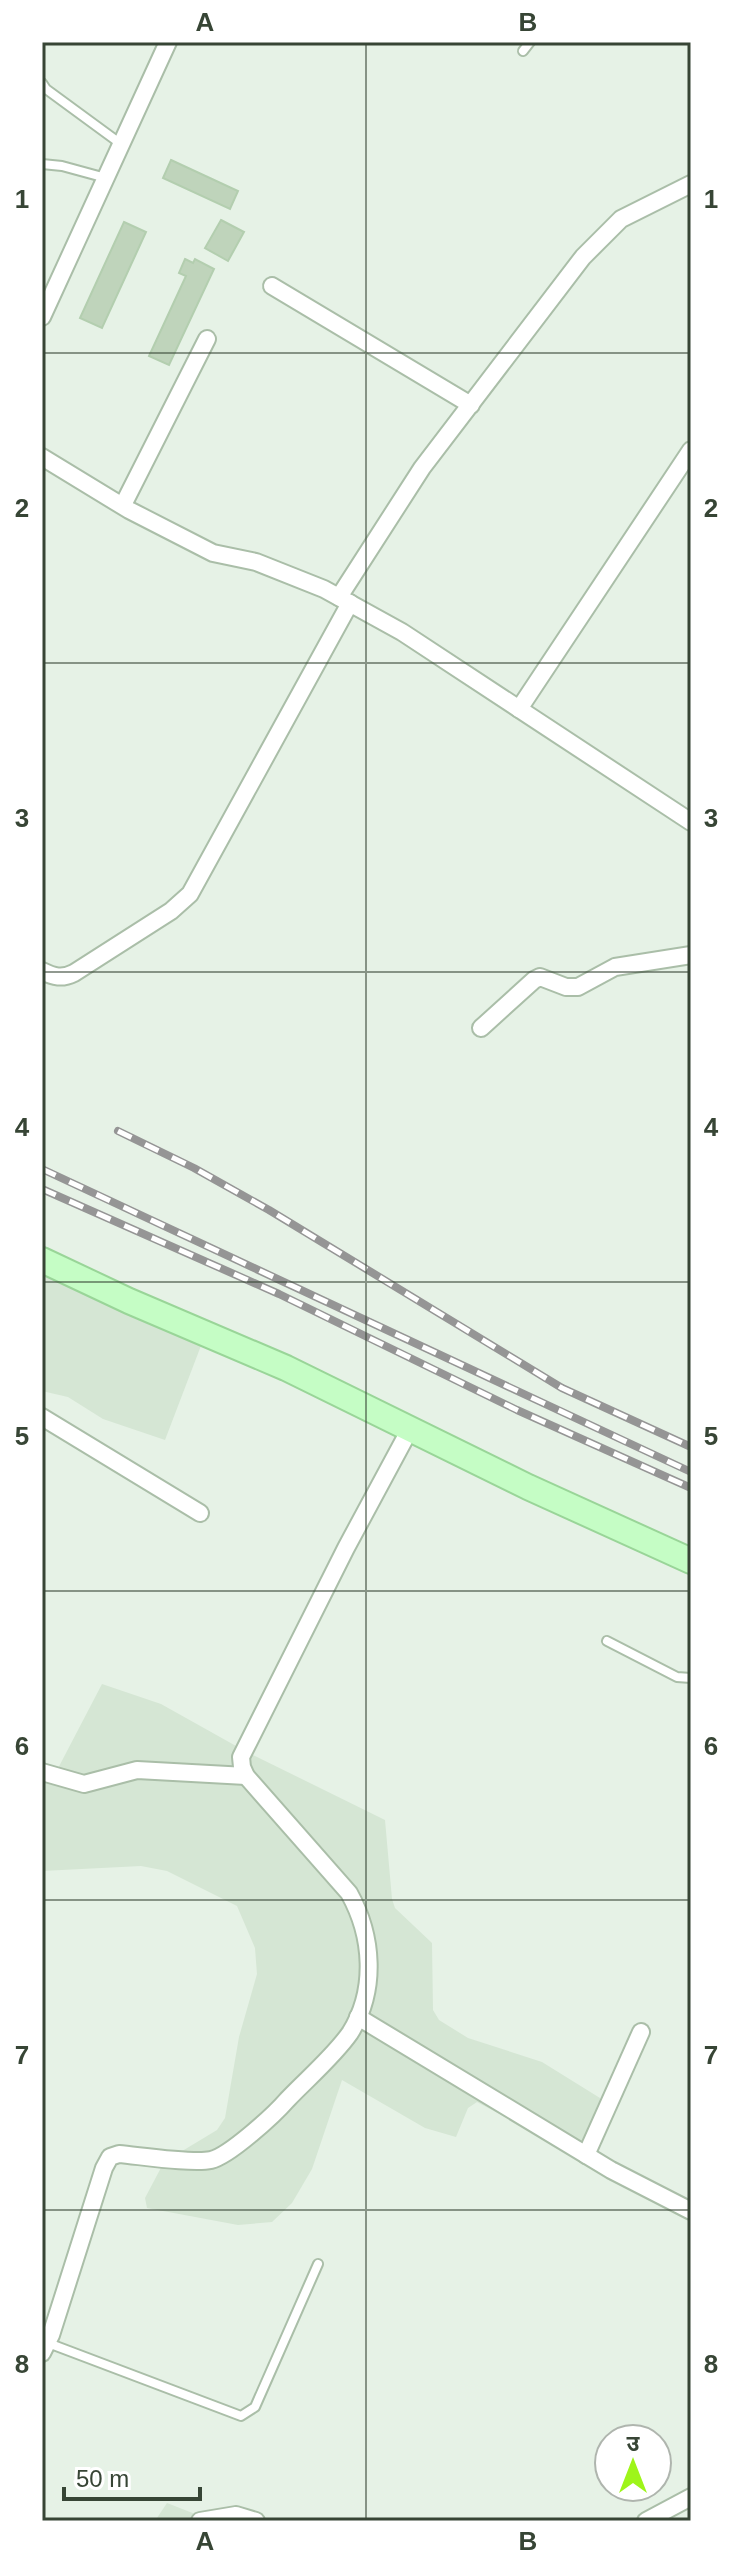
<svg xmlns="http://www.w3.org/2000/svg" width="733" height="2563" viewBox="0 0 733 2563" font-family="Helvetica,'Noto Sans Devanagari',sans-serif">
<style>
.residential{fill:#d5e6d4}
.building{fill:#bfd4bb;stroke:#b3ceaf;stroke-width:2}
.lines{fill:none;stroke-linecap:round;stroke-linejoin:round}
.lane-casing{stroke:#aabea8;stroke-width:12}
.street-casing{stroke:#aabea8;stroke-width:20}
.secondary-casing{stroke:#99d598;stroke-width:28}
.lane{stroke:#fff;stroke-width:8}
.street{stroke:#fff;stroke-width:16}
.secondary{stroke:#c5fdc5;stroke-width:24}
.rail-casing{stroke:#959595;stroke-width:8}
.rail{stroke:#fff;stroke-width:5;stroke-dasharray:15;stroke-linecap:butt}
.grid{fill:none;stroke:#374535;stroke-width:2;stroke-opacity:0.55}
.neatline{fill:none;stroke:#374535;stroke-width:3}
.grid-label{font-size:26px;text-anchor:middle;font-weight:bold;fill:#374535}
</style>
<rect width="100%" height="100%" fill="#e6f2e6"/>
<g class="residential">
<polygon points="42,1270 202,1343 165,1440 103,1419 68,1397 42,1391"/>
<polygon points="102,1684 161,1704 245,1751 385,1820 392,1899 395,1908 432,1943 433,2010 439,2020 468,2038 542,2062 600,2098 601,2122 591,2156 563,2148 477,2102 468,2108 456,2137 425,2128 342,2080 312,2169 292,2203 272,2222 238,2225 147,2208 145,2198 164,2162 217,2130 225,2118 239,2037 257,1974 255,1948 237,1906 167,1871 141,1866 42,1871 42,1771 54,1776"/>
<polygon points="167,2503 213,2521 155,2521"/>
</g>
<g class="building">
<polygon points="171,160 238,191 230,209 163,178"/>
<polygon points="221,220 244,232 228,261 205,248"/>
<polygon points="124,222 146,232 102,328 80,318"/>
<polygon points="185,259 193,263 195,259 214,269 169,365 149,356 186,276 179,273"/>
</g>
<g class="lines">
<defs>
<g id="lane">
<polyline points="523,51 530,42"/>
<polyline points="42,83 46,89 121,144"/>
<polyline points="42,164 62,166 106,178"/>
<polyline points="607,1641 677,1677 691,1678"/>
<polyline points="48,2343 241,2416 255,2407 318,2264"/>
</g>
<g id="street">
<polyline points="272,286 471,405"/>
<polyline points="42,317 168,42"/>
<polyline points="42,457 129,510 213,553 256,562 324,589 402,632 691,822"/>
<polyline points="123,505 207,339"/>
<polyline points="339,597 422,468 583,257 621,219 691,184"/>
<polyline points="519,709 691,450"/>
<path d="M 42,971 C 54,977 62,979 74,973 L 171,911 L 190,894 L 350,603"/>
<polyline points="481,1028 534,980 540,977 566,987 578,987 615,967 691,955"/>
<polyline points="42,1417 200,1513"/>
<polyline points="42,1772 84,1784 137,1770 246,1776"/>
<polyline points="358,2017 611,2170 691,2211"/>
<polyline points="586,2155 641,2032"/>
<path d="M 42,2353 L 51,2335 L 104,2168 L 110,2157 L 119,2154 C 141,2156 193,2164 211,2160 C 229,2156 274,2115 287,2100 C 307,2079 334,2056 350,2033 C 377,1990 373,1936 349,1893 L 246,1776 L 242,1767 L 241,1757 L 346,1548 L 410,1429"/>
<polyline points="200,2521 236,2515 256,2521"/>
<polyline points="646,2521 691,2497"/>
</g>
<polyline id="secondary" points="42,1260 129,1301 286,1368 528,1487 691,1561"/>
</defs>
<use href="#lane" class="lane-casing"/>
<use href="#street" class="street-casing"/>
<use href="#secondary" class="secondary-casing"/>
<use href="#lane" class="lane"/>
<use href="#street" class="street"/>
<use href="#secondary" class="secondary"/>
<defs>
<g id="rail">
<polyline points="118,1131 194,1168 269,1210 562,1388 691,1447"/>
<polyline points="42,1169 691,1472"/>
<polyline points="42,1189 279,1294 517,1410 691,1488"/>
</g>
</defs>
<use href="#rail" class="rail-casing"/>
<use href="#rail" class="rail"/>
</g>
<path class="grid" d="M 366,42 L 366,2521M 42,353 L 691,353M 42,663 L 691,663M 42,972 L 691,972M 42,1282 L 691,1282M 42,1591 L 691,1591M 42,1900 L 691,1900M 42,2210 L 691,2210"/>
<rect width="733" height="2563" fill="none" stroke="#ffffff" stroke-width="88"/>
<g transform="translate(633 2463)"><circle r="38" fill="#ffffff" stroke="#afb5ae" stroke-width="2"/>
<path d="M0-6L14 30L0 20L-14 30Z" fill="#9ef51a"/>
<text y="-12" font-size="22" font-weight="bold" text-anchor="middle" fill="#374535">उ</text>
</g>
<path d="M64 2487v12h136v-12" fill="none" stroke="#374535" stroke-width="4"/>
<text x="76" y="2487" font-size="24" fill="#374535" stroke="#ffffff" stroke-width="6" paint-order="stroke">50 m</text>
<rect x="44" y="44" width="645" height="2475" class="neatline"/>
<g class="grid-label">
<text x="205" y="31">A</text>
<text x="528" y="31">B</text>
<text x="22" y="208">1</text>
<text x="711" y="208">1</text>
<text x="22" y="517">2</text>
<text x="711" y="517">2</text>
<text x="22" y="827">3</text>
<text x="711" y="827">3</text>
<text x="22" y="1136">4</text>
<text x="711" y="1136">4</text>
<text x="22" y="1445">5</text>
<text x="711" y="1445">5</text>
<text x="22" y="1755">6</text>
<text x="711" y="1755">6</text>
<text x="22" y="2064">7</text>
<text x="711" y="2064">7</text>
<text x="22" y="2373">8</text>
<text x="711" y="2373">8</text>
<text x="205" y="2550">A</text>
<text x="528" y="2550">B</text>
</g>
</svg>
